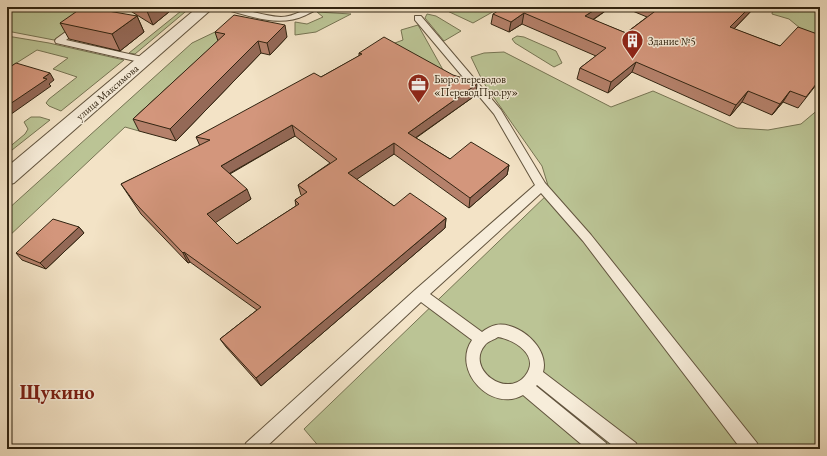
<svg xmlns="http://www.w3.org/2000/svg" width="827" height="456" viewBox="0 0 827 456" font-family="'EB Garamond',serif">
<style>
.green{fill:#bbc495;stroke:#767453}
.lines{fill:none;stroke-linecap:round;stroke-linejoin:round}
.service-casing{stroke:#62543e;stroke-width:2}
.tertiary-casing{stroke:#62543e;stroke-width:2}
.service{fill:#f7edda;fill-rule:evenodd}
.tertiary{fill:#f7edda;fill-rule:evenodd}
.wall{fill:#b5816b;stroke:#312411;fill-rule:evenodd}
.shaded-wall{fill:#946957;stroke:#312411}
.building{fill:#d3967c;stroke:#312411;fill-rule:evenodd}
.labels{text-anchor:middle;stroke-width:3;stroke-linejoin:round;paint-order:stroke}
.far-poi-label{font-size:11px;fill:#312411;stroke:#f7edda;text-anchor:start}
.far-street-label{font-size:11px;fill:#312411;stroke:#f7edda}
.near-district-label{font-size:20px;font-weight:bold;fill:#7a1f14;stroke:#f7edda}
</style>
<rect width="100%" height="100%" fill="#f3e3c6"/>
<filter id="stains"><feTurbulence type="fractalNoise" baseFrequency=".005" numOctaves="4"/><feColorMatrix values="0 0 0 0 .2 0 0 0 0 .09 0 0 0 0 .02 0 0 0 .5 -.17"/></filter>
<radialGradient id="worn" r=".72"><stop offset=".6" stop-color="#630" stop-opacity="0"/><stop offset="1" stop-color="#630" stop-opacity=".3"/></radialGradient>
<g class="green">
<polygon points="7,7 99,7 54,40 7,31"/>
<polygon points="186,7 191,7 135,54 129,53"/>
<polygon points="490,7 496,10 473,23 441,8"/>
<polygon points="773,7 820,7 820,38 806,33 789,19 772,14"/>
<polygon points="317,12 351,14 316,32 295,35 295,22 307,24 323,17"/>
<polygon points="427,14 436,16 461,31 444,41 425,18"/>
<polygon points="418,25 452,86 384,47 403,40 401,30"/>
<polygon points="237,27 215,59 139,131 125,127 7,238 7,210 192,43 215,32"/>
<polygon points="7,36 49,43 124,60 61,111 49,106 46,103 49,99 77,77 53,69 68,58 37,50 7,69"/>
<polygon points="517,36 524,37 556,51 562,63 554,67 515,43 512,39"/>
<polygon points="504,52 611,107 653,91 737,128 768,130 801,124 820,108 820,449 321,449 304,429 550,192 542,166 483,82 471,57 484,53"/>
<polygon points="31,117 40,117 50,120 7,154 7,149 25,134 28,129 24,122"/>
</g>
<g class="lines">
<defs>
<g id="service">
<polygon points="100,7 109,7 66,40 147,58 148,60 147,62 144,63 56,43 55,41 56,39"/>
<path d="M 222,7 C 242,7 261,16 281,17 C 296,17 304,7 320,7 C 316,11 311,12 306,15 C 278,28 252,16 223,9 Z"/>
<path d="M 415,16 L 421,16 L 501,110 L 545,183 L 591,235 L 757,443 L 759,449 L 741,449 L 583,241 L 541,193 L 430,294 L 482,332 C 486,329 491,326 496,325 C 518,321 550,348 543,372 L 636,443 L 638,449 L 617,449 L 537,385 L 536,386 L 606,443 L 608,449 L 587,449 L 523,395 C 492,413 451,371 472,340 L 421,302 L 264,449 L 244,449 L 246,443 L 415,290 L 535,185 L 494,114 L 415,20 ZM 498,337 C 515,340 541,356 525,376 C 506,399 465,368 485,345 C 488,341 494,340 498,337 Z"/>
</g>
<polygon id="tertiary" points="198,7 214,7 14,183 7,185 7,167"/>
</defs>
<use href="#service" class="service-casing"/>
<use href="#tertiary" class="tertiary-casing"/>
<use href="#service" class="service"/>
<use href="#tertiary" class="tertiary"/>
</g>
<g class="wall">
<polygon points="124,7 175,7 153,25"/>
<polygon points="611,7 593,20 626,33 647,17 623,7 755,7 734,29 780,46 820,35 820,80 798,108 783,102 772,115 742,102 730,116 632,72 608,93 577,79 580,68 596,56 522,24 509,32 491,24 493,14"/>
<polygon points="137,16 144,32 120,51 69,39 60,23"/>
<polygon points="215,32 287,37 270,55 261,53 176,141 139,131 133,119 218,41"/>
<path d="M 359,53 L 476,95 L 416,138 L 450,159 L 509,165 L 507,175 L 469,208 L 394,154 L 356,179 L 394,206 L 446,218 L 445,228 L 261,386 L 226,347 L 220,339 L 257,310 L 190,262 L 188,263 L 141,214 L 121,184 L 200,146 L 196,137 L 321,77 L 359,56 ZM 295,136 L 330,163 L 298,185 L 301,195 L 302,196 L 295,200 L 296,206 L 237,244 L 215,222 L 251,199 L 230,174 Z"/>
<polygon points="79,227 84,233 46,269 22,260 16,253"/>
</g>
<g class="shaded-wall">
<polygon points="148,7 175,7 153,25 146,9"/>
<polygon points="599,7 611,7 582,27 585,16"/>
<polygon points="750,7 755,7 725,38 730,27"/>
<polygon points="524,13 522,24 509,32 511,22"/>
<polygon points="137,16 144,32 120,51 112,34"/>
<polygon points="285,25 287,37 270,55 267,43"/>
<polygon points="258,41 261,53 176,141 170,129"/>
<polygon points="636,62 632,72 608,93 611,82"/>
<polygon points="50,73 54,80 49,84 51,86 7,117 7,106 43,78"/>
<polygon points="477,84 476,95 408,143 408,133"/>
<polygon points="748,91 742,102 730,116 736,105"/>
<polygon points="790,91 783,102 772,115 780,104"/>
<polygon points="292,125 295,136 225,176 221,166"/>
<polygon points="394,143 394,154 350,184 348,173"/>
<polygon points="509,165 507,175 469,208 470,198"/>
<polygon points="247,189 251,199 212,225 207,214"/>
<polygon points="446,218 445,228 261,386 256,378"/>
<polygon points="79,227 84,233 46,269 40,263"/>
<polygon points="184,252 190,262 188,263 183,253"/>
</g>
<g class="building">
<polygon points="83,7 85,7 137,16 112,34 60,23"/>
<polygon points="143,7 148,7 146,9"/>
<polygon points="504,7 599,7 585,16 626,33 658,9 654,7 750,7 730,27 780,46 798,27 820,35 820,79 806,97 790,91 780,104 748,91 736,105 636,62 611,82 580,68 606,48 524,13 511,22 493,14"/>
<polygon points="234,15 285,25 267,43 258,41 170,129 133,119 225,34 215,32"/>
<path d="M 384,37 L 453,75 L 476,82 L 477,84 L 408,133 L 450,159 L 471,142 L 509,165 L 470,198 L 394,143 L 348,173 L 394,206 L 410,193 L 446,218 L 256,378 L 220,339 L 261,307 L 184,252 L 183,253 L 135,203 L 121,184 L 210,140 L 196,137 L 314,73 L 321,77 L 362,54 L 359,53 ZM 292,125 L 337,159 L 298,185 L 307,192 L 295,200 L 299,204 L 237,244 L 207,214 L 247,189 L 221,166 Z"/>
<polygon points="16,63 50,73 43,78 47,79 7,106 7,69"/>
<polygon points="53,219 79,227 40,263 16,253"/>
</g>
<defs>
<symbol id="building-pin" viewBox="-11 -11 22 30"><path d="M0 17L-7.5 6A9.5 9.5 0 1 1 7.5 6Z" fill="#8f2418" stroke="#f7edda"/><path d="M-4-6H4V6H1V3H-1V6H-4ZM-2.5-4.3h1.7v1.8h-1.7ZM.8-4.3h1.7v1.8H.8ZM-2.5-1h1.7V.8h-1.7ZM.8-1h1.7V.8H.8Z" fill="#fff"/></symbol>
<symbol id="office-pin" viewBox="-11 -11 22 30"><path d="M0 17L-7.5 6A9.5 9.5 0 1 1 7.5 6Z" fill="#8f2418" stroke="#f7edda"/><path d="M-6-3h4V-5.5h4V-3h4V5H-6ZM-1-4.5V-3h2v-1.5ZM-6 0V1H6V0Z" fill="#fff"/></symbol>
</defs>
<g fill-rule="evenodd">
<use href="#building-pin" x="620" y="28" width="25" height="34"/>
<use href="#office-pin" x="406" y="72" width="25" height="34"/>
</g>
<g class="labels">
<g class="far-poi-label">
<text x="648" y="45">Здание №5</text>
<text x="434" y="83">Бюро переводов<tspan x="434" dy="13">«ПереводПро.ру»</tspan></text>
</g>
<g class="far-street-label">
<text transform="translate(107 92) rotate(-41)" y="4">улица Максимова</text>
</g>
<g class="near-district-label">
<text x="57" y="399">Щукино</text>
</g>
</g>
<rect width="827" height="456" fill="none" stroke="#f3e3c6" stroke-width="24"/>
<rect x="8" y="8" width="811" height="440" fill="none" stroke="#312411" stroke-width="2"/>
<rect x="12" y="12" width="803" height="432" fill="none" stroke="#312411"/>
<rect width="100%" height="100%" filter="url(#stains)"/>
<rect width="100%" height="100%" fill="url(#worn)"/>
</svg>
